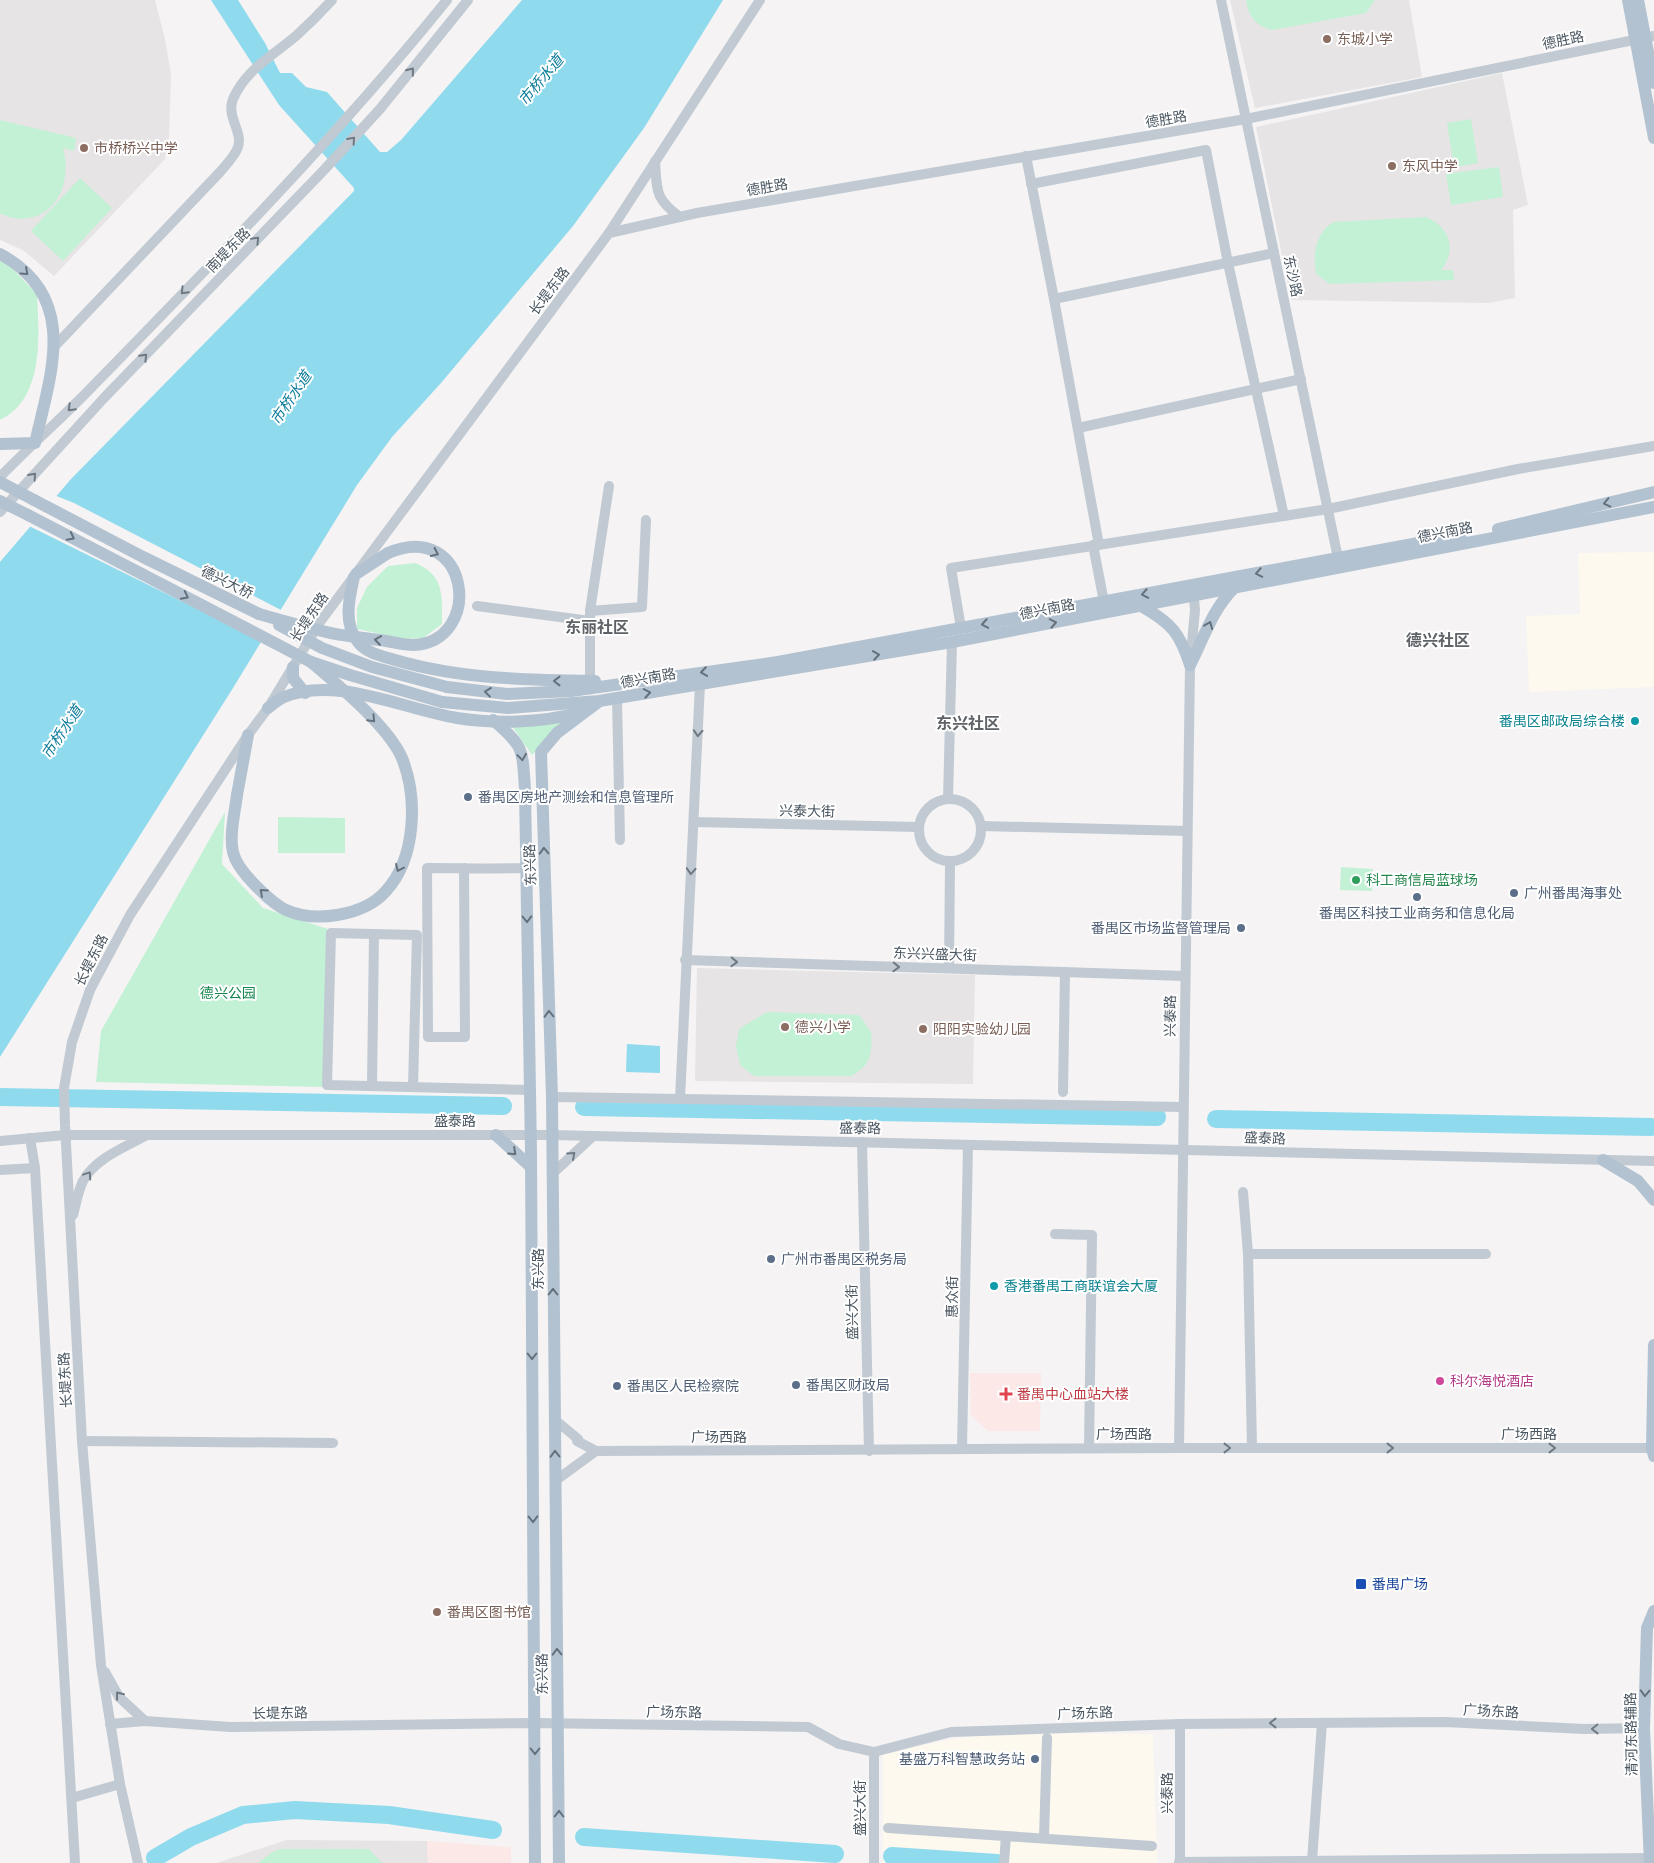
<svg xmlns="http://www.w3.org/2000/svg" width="1654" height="1863" viewBox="0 0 1654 1863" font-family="Arial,'Noto Sans SC',sans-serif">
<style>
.commercial{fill:#fdf9ef}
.education{fill:#e6e4e5}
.medical{fill:#fce8e6}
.green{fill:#c3f1d5}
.water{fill:#90daee}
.pier{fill:#f5f3f3}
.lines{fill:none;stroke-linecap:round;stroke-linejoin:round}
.river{stroke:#90daee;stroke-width:18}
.minor{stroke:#c1cad2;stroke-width:10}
.major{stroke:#b3c2d1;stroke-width:12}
.major-bridge{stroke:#b3c2d1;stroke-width:12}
.oneway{stroke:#6e7983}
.oneway2{stroke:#64717d}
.education-dot{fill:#8d6e63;stroke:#fff;stroke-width:2}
.culture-dot{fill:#0f9aa8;stroke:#fff;stroke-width:2}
.service-dot{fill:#5c6f8a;stroke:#fff;stroke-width:2}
.leisure-dot{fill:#2e9e5b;stroke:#fff;stroke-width:2}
.hotel-dot{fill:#d1479c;stroke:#fff;stroke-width:2}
.health-dot{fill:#e0444e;stroke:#fff;stroke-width:2}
.transit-dot{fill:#1a4fb4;stroke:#fff;stroke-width:2}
.labels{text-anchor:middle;stroke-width:4;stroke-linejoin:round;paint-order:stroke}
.education-label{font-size:14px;fill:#785e54;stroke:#fff;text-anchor:start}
.street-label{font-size:14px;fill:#4a5661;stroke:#fff}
.culture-label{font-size:14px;fill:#0d838f;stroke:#fff;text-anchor:end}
.service-label{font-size:14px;fill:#4e5e75;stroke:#fff;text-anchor:start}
.leisure-label{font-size:14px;fill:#27864d;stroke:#fff;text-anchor:start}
.park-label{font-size:14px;fill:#17864f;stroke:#fff}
.hotel-label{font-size:14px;fill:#b23c85;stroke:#fff;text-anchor:start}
.health-label{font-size:14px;fill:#be3a42;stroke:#fff;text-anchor:start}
.transit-label{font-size:14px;fill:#164399;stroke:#fff;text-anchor:start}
.water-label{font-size:15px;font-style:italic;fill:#0c7c9b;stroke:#fff}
.quarter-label{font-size:16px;font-weight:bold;fill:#5f6368;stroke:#fff}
</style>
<rect width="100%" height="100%" fill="#f5f3f3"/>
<g class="commercial">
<polygon points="1654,552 1654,687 1529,692 1526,616 1580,614 1578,553"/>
<polygon points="1011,1733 1153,1734 1157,1863 883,1863 883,1753 958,1738"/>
</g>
<g class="education">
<polygon points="0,0 155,0 165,39 171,74 169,137 165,159 54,276 23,250 0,240"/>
<polygon points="1230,0 1409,0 1422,77 1255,108"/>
<polygon points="1502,73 1528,205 1513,210 1515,298 1488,303 1291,300 1256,127"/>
<polygon points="697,968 975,975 973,1084 695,1081"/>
<polygon points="287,1840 427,1841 428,1863 216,1863"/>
</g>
<g class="medical">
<polygon points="970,1373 1041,1373 1040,1431 988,1431 971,1415"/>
<polygon points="427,1841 511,1847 511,1863 428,1863"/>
</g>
<g class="green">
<path d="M 1246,0 L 1375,0 L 1366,13 L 1272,30 C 1256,26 1248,16 1246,0 Z"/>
<polygon points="1471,119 1478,163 1454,167 1447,123"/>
<path d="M 0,120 L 76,138 L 74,151 L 63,148 C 72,181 58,219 19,219 C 13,219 6,215 0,214 Z"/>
<polygon points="1499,167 1503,197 1451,205 1446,174"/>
<polygon points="80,178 112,208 63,261 31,231"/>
<path d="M 1426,217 C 1449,226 1458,250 1441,270 L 1453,270 L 1454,280 L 1330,284 L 1316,274 C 1313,254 1315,232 1334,222 Z"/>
<path d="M 0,260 L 7,263 L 37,294 C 39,336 45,398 0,420 Z"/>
<path d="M 415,563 C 445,575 442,596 442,624 L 423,638 L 405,639 L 357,629 L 357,608 L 367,587 L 388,566 Z"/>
<polygon points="564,720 532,755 510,723"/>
<polygon points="225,812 222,864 263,908 331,930 324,1087 96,1082 101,1031"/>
<polygon points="278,817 345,818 345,853 278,853"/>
<polygon points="1341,867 1373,869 1372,891 1340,890"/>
<path d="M 767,1012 L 859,1015 L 871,1032 C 873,1053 870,1066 851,1076 L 754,1076 L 740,1065 L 736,1046 L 739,1029 Z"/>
<polygon points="280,1849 369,1849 382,1863 258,1863 271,1853"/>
</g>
<g class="water">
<polygon points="211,0 238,0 265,43 280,73 292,73 306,87 327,92 380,152 387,152 401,140 522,0 723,0 644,128 573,226 441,383 392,437 357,485 233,688 0,1057 0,562 71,479 354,191 354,188 279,105"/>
<polygon points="627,1044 660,1046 660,1073 626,1072"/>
</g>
<polygon class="pier" points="54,495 74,503 283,611 264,642 27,525"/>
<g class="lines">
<g class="river">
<polyline points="0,1097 503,1106"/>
<polyline points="584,1107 1157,1117"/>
<polyline points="1216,1119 1651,1127"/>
<polyline points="584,1837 835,1854"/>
<polyline points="892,1856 997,1863"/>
<polyline points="155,1858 191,1837 243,1815 295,1810 389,1815 493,1830"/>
</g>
<g class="minor">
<polyline points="1221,0 1338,558"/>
<polyline points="1026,156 1054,299 1099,545"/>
<path d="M 655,161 C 657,191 655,199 680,217"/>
<polyline points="1031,184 1206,150 1228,263 1284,516"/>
<polyline points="609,233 697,213 1246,119 1654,36"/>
<polyline points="1054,299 1274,253"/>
<path d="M 54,347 L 220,172 C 226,165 235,156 238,147 C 243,131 226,117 233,99 C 246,69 274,55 297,35 C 309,24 321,12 332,0"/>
<polyline points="1078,428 1301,379"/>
<path d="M 0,477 C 30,446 62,418 92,387 C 214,262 337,136 447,0"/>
<polyline points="0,512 104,398 324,170 380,109 468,0"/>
<polyline points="1093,545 1104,602"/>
<polyline points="477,606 590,621"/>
<polyline points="590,611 642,607 646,520"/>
<polyline points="961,628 951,568 1328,509 1518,469 1654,446"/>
<polyline points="590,681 590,611 609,486"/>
<polyline points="617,698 620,840"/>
<circle cx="950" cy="830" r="31"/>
<polyline points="948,799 952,642"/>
<polyline points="694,822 919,827"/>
<polyline points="982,826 1187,831"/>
<path d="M 464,868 L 465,1037 L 428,1037 L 427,868 C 460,868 493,869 526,868"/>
<polyline points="685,960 1185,976"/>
<polyline points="949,968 950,862"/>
<polyline points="372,1086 374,934"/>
<polyline points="413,1087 417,935 331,933 327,1085 529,1090"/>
<polyline points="1063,1092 1065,972"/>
<polyline points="552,1097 1183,1107"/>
<polyline points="680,1099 700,684"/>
<polyline points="30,1138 35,1168 75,1863"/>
<polyline points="0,1141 65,1135 552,1135 1654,1161"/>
<polyline points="862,1142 869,1451"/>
<polyline points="0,1170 35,1168"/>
<polyline points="552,1174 593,1136"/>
<polyline points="1243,1192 1248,1254"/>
<path d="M 73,1215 C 76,1204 78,1191 83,1181 C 95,1158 126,1147 147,1135"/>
<polyline points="1055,1234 1092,1235 1089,1448"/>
<polyline points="554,1419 578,1439 577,1441 596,1451"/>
<polyline points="82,1441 333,1443"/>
<polyline points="1179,1448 1190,665 1195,610 1193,589"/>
<polyline points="1252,1448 1248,1254 1486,1254"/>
<polyline points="962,1449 968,1145"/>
<polyline points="555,1481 596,1451 1179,1448 1652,1448"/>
<polyline points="105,1672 119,1697 145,1721"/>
<polyline points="110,1724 145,1721 230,1727 535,1723 808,1727 839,1744 874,1752 951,1732 1180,1724 1445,1722 1584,1729 1644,1728"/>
<polyline points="874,1752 874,1863"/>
<polyline points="72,1798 120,1784"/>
<polyline points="888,1828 1152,1846"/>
<polyline points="1044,1838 1047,1738"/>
<polyline points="1312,1861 1322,1723"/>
<polyline points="1179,1862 1654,1858"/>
<polyline points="138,1863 120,1784 101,1665 82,1441 65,1125 64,1088 72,1042 90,990 130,915 248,735 268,708 320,622 609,233 760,0"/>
<polyline points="1004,1863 1006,1836"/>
<polyline points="1180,1863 1180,1724"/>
</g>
<g class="major">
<polyline points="1628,0 1654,138"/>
<polyline points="1638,0 1654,83"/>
<path d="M 0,254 C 80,297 51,373 35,443 L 0,444"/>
<polyline points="34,500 143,557 259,614"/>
<polyline points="28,515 142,574"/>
<polyline points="1498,529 1654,492"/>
<polyline points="356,574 388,553"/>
<path d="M 354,577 C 349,599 343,623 358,642 C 366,653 382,656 395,660 C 460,679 527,680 595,681"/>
<path d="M 1143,607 C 1171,623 1180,633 1190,665"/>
<path d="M 1190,665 C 1204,638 1212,610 1234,588"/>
<polyline points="293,667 293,678 305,693"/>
<polyline points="447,687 507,694 571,691 778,662 1461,535"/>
<polyline points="442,702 508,708 599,701 952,642 1654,507"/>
<path d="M 268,708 C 273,704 279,699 284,697 C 335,675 406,710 457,718 C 495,724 540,723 578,713"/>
<path d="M 493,720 C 525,747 522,749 525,789 L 531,1152 L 535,1863"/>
<polyline points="237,795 248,735"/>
<polyline points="496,1135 531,1167"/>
<polyline points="1603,1160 1638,1181 1654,1200"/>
<polyline points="1654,1345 1652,1448 1654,1456"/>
<polyline points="559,1863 552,1097 541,752 557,733 597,703"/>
<polyline points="1650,1863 1644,1728 1647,1628 1654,1611"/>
</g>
<g class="major-bridge">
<polyline points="0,482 34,500"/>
<polyline points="0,501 28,515"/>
<polyline points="142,574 311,662 350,675 442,702"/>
<path d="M 259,614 C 280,620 301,626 322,631 C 340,636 360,637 379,640 C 390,641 402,645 413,645 C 485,642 470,518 388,553"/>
<polyline points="279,625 322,648 372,667 447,687"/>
<path d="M 237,795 C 235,812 229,835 233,852 C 236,865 247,877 256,886 C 265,895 275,905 286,910 C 315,923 364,916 386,891 C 416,858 418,798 402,758 C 388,726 338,685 311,662"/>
</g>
</g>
<defs><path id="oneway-chevron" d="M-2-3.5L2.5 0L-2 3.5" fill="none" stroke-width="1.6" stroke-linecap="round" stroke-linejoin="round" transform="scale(1.25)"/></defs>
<g class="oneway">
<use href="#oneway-chevron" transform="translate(411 71) rotate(-51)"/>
<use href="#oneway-chevron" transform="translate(352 140) rotate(-48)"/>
<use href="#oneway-chevron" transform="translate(256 240) rotate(-46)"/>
<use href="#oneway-chevron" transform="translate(184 291) rotate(134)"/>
<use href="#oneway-chevron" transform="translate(144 357) rotate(-46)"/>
<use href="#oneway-chevron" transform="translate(71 408) rotate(135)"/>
<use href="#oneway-chevron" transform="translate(33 476) rotate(-48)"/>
<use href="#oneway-chevron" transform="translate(698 733) rotate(93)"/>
<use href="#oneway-chevron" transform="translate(691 871) rotate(94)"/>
<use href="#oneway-chevron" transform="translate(734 962) rotate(2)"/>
<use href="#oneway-chevron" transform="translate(896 967) rotate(2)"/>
<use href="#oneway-chevron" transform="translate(572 1155) rotate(-42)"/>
<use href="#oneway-chevron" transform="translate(88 1175) rotate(-56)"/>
<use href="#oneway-chevron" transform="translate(1227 1448)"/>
<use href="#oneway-chevron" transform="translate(1390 1448)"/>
<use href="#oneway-chevron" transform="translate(1552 1448)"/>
<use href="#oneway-chevron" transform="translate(119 1695) rotate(-128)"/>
<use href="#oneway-chevron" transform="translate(1273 1723) rotate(180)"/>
<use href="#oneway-chevron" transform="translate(1595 1729) rotate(179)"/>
</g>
<g class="oneway2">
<use href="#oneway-chevron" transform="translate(25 272) rotate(42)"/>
<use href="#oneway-chevron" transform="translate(1607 503) rotate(167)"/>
<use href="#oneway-chevron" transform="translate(71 537) rotate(27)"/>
<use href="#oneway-chevron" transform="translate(435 553) rotate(25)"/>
<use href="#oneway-chevron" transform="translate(1259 573) rotate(169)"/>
<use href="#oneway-chevron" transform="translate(1145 594) rotate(169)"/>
<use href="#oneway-chevron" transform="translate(185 596) rotate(27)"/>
<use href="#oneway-chevron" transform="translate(1053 623) rotate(-11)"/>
<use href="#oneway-chevron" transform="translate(985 624) rotate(170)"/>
<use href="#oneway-chevron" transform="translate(1209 625) rotate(-68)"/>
<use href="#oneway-chevron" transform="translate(378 640) rotate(-172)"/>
<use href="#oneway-chevron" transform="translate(876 655) rotate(-9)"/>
<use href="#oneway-chevron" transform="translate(704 672) rotate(172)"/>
<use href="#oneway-chevron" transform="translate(557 681) rotate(-180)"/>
<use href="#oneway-chevron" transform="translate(488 692) rotate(-173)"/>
<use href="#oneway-chevron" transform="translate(647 693) rotate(-10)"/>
<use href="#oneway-chevron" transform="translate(372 719) rotate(46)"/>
<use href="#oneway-chevron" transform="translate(522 757) rotate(82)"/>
<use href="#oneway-chevron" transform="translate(544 851) rotate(-92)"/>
<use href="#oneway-chevron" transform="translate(399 868) rotate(115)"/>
<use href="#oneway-chevron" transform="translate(263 892) rotate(-138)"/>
<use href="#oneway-chevron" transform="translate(527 919) rotate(89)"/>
<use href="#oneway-chevron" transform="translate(549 1014) rotate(-92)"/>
<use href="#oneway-chevron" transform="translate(513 1152) rotate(43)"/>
<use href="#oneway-chevron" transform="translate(553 1292) rotate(-90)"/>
<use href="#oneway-chevron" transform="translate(532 1356) rotate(90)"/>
<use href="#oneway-chevron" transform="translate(555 1454) rotate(-91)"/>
<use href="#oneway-chevron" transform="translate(533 1519) rotate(89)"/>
<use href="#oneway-chevron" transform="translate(557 1652) rotate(-91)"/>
<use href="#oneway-chevron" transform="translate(1645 1693) rotate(92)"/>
<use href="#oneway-chevron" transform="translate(535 1751) rotate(90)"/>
<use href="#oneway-chevron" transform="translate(559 1814) rotate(-90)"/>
</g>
<g class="education-dot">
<circle cx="1327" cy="39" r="5"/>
<circle cx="84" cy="148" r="5"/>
<circle cx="1392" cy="166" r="5"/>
<circle cx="785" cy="1027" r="5"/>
<circle cx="923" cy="1029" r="5"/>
<circle cx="437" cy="1612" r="5"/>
</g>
<g class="culture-dot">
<circle cx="1635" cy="721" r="5"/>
<circle cx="994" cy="1286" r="5"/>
</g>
<g class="service-dot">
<circle cx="468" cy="797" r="5"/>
<circle cx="1514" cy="893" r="5"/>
<circle cx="1417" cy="897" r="5"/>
<circle cx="1241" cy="928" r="5"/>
<circle cx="771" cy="1259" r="5"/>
<circle cx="796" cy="1385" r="5"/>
<circle cx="617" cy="1386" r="5"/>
<circle cx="1035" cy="1759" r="5"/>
</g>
<circle class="leisure-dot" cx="1356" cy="880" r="5"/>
<circle class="hotel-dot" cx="1440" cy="1381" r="5"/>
<path class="health-dot" d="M1003.5 1386.5h5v5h5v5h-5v5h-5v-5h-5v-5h5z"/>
<rect class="transit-dot" x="1355" y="1578" width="12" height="12" rx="2.5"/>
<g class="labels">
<g class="education-label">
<text x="1337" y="44">东城小学</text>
<text x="94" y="153">市桥桥兴中学</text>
<text x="1402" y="171">东风中学</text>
<text x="795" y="1032">德兴小学</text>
<text x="933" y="1034">阳阳实验幼儿园</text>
<text x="447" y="1617">番禺区图书馆</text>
</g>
<g class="street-label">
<text transform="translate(1563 40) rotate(-12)" y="5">德胜路</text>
<text transform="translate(1166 119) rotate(-10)" y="5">德胜路</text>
<text transform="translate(767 187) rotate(-10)" y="5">德胜路</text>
<text transform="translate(228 250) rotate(-46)" y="5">南堤东路</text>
<text transform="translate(1293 276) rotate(78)" y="5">东沙路</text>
<text transform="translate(549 291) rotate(-53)" y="5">长堤东路</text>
<text transform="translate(1445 532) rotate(-11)" y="5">德兴南路</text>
<text transform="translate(227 582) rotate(26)" y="5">德兴大桥</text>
<text transform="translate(1047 609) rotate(-11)" y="5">德兴南路</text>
<text transform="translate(309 617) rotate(-56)" y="5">长堤东路</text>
<text transform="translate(648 678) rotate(-10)" y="5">德兴南路</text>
<text transform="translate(807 811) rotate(1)" y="5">兴泰大街</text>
<text transform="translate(530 865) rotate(-92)" y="5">东兴路</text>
<text transform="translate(935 954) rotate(2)" y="5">东兴兴盛大街</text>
<text transform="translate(91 960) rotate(-63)" y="5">长堤东路</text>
<text transform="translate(1170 1016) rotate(-89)" y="5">兴泰路</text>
<text x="455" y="1126">盛泰路</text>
<text transform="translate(860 1128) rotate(1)" y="5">盛泰路</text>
<text transform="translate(1265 1138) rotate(2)" y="5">盛泰路</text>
<text transform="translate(538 1269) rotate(-90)" y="5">东兴路</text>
<text transform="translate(952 1297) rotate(-89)" y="5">惠众街</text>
<text transform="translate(852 1312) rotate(-91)" y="5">盛兴大街</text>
<text transform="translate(65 1380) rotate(-93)" y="5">长堤东路</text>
<text x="1124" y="1439">广场西路</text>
<text x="1529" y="1439">广场西路</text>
<text x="719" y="1442">广场西路</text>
<text transform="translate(542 1674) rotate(-91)" y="5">东兴路</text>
<text transform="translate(1491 1711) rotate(3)" y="5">广场东路</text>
<text transform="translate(674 1712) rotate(1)" y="5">广场东路</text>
<text transform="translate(280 1713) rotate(-1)" y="5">长堤东路</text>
<text transform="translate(1085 1713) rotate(-2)" y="5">广场东路</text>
<text transform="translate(1631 1734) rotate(-91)" y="5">清河东路辅路</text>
<text transform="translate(1167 1793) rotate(-90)" y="5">兴泰路</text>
<text transform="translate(860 1808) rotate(-90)" y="5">盛兴大街</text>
</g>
<g class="culture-label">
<text x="1625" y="726">番禺区邮政局综合楼</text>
<text x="1004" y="1291" text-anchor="start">香港番禺工商联谊会大厦</text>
</g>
<g class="service-label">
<text x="478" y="802">番禺区房地产测绘和信息管理所</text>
<text x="1524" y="898">广州番禺海事处</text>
<text x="1417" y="918" text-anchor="middle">番禺区科技工业商务和信息化局</text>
<text x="1231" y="933" text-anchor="end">番禺区市场监督管理局</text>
<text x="781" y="1264">广州市番禺区税务局</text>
<text x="806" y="1390">番禺区财政局</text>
<text x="627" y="1391">番禺区人民检察院</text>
<text x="1025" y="1764" text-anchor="end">基盛万科智慧政务站</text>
</g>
<g class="leisure-label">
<text x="1366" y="885">科工商信局蓝球场</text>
</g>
<g class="park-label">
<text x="228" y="998">德兴公园</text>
</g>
<g class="hotel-label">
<text x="1450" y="1386">科尔海悦酒店</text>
</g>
<g class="health-label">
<text x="1017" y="1399">番禺中心血站大楼</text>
</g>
<g class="transit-label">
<text x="1372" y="1589">番禺广场</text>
</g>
<g class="water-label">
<text transform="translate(541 80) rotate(-50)" y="5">市桥水道</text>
<text transform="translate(291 398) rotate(-56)" y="5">市桥水道</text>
<text transform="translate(62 732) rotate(-56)" y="5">市桥水道</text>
</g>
<g class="quarter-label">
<text x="597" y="633">东丽社区</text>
<text x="1438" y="646">德兴社区</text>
<text x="968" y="729">东兴社区</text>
</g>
</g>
</svg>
